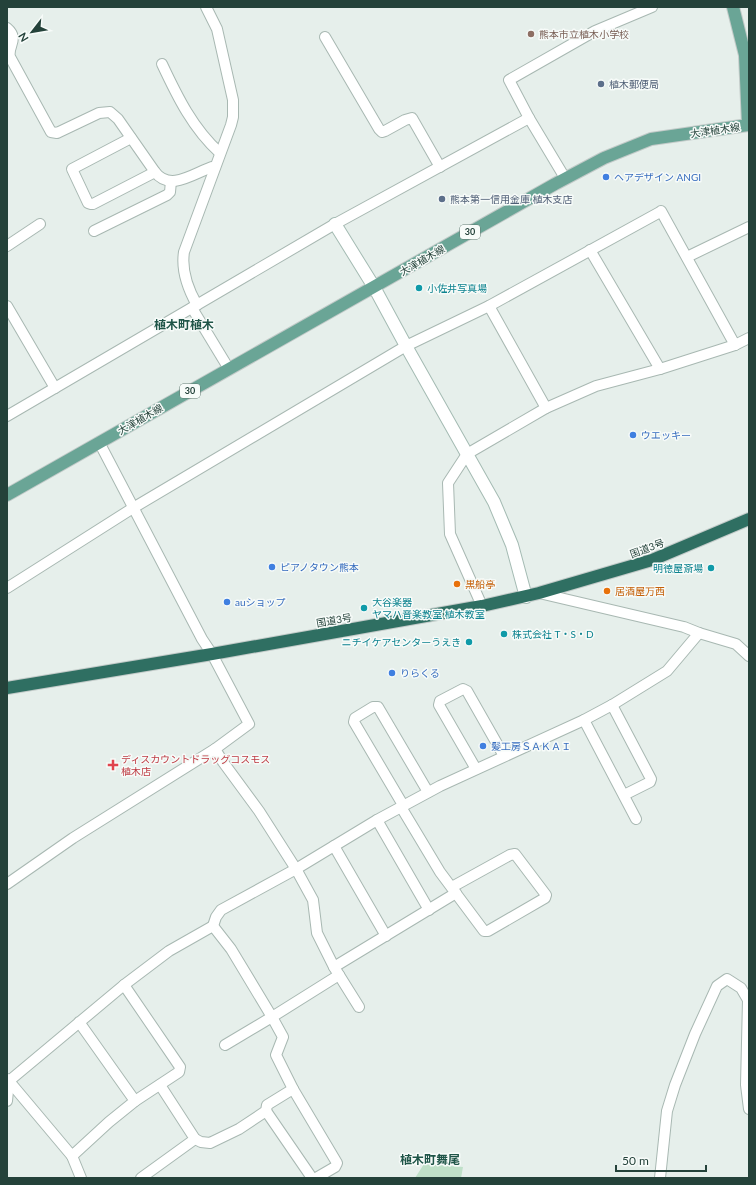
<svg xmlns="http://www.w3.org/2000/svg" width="756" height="1185" viewBox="0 0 756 1185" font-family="Lato,'Noto Sans JP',sans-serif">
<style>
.green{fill:#bfe0c8}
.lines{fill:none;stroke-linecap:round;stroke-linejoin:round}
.street-casing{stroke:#a8b8b2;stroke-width:12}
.secondary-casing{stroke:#a4bbb3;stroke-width:14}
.primary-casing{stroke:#c2cac8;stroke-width:14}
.highway-casing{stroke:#c2cac8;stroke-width:14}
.street{stroke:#fff;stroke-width:10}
.secondary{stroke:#fff;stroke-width:12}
.primary{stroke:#6aa596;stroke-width:12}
.highway{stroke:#2f6f62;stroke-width:12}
.education-dot{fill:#8d6e63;stroke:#f7fbf9;stroke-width:1.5}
.service-dot{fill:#5c6f8a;stroke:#f7fbf9;stroke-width:1.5}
.shop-dot{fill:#3f7fe0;stroke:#f7fbf9;stroke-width:1.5}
.culture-dot{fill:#0f9aa8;stroke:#f7fbf9;stroke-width:1.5}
.food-dot{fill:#e8710a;stroke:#f7fbf9;stroke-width:1.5}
.health-dot{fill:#e0444e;stroke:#f7fbf9;stroke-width:1.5}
.labels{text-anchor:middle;stroke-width:3;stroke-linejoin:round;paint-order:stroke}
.shield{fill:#f7fbf9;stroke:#637a73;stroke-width:1}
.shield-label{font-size:9px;font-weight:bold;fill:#24423a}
.education-label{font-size:10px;fill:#785e54;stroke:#f7fbf9;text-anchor:start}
.service-label{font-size:10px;fill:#4e5e75;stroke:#f7fbf9;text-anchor:start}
.street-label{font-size:10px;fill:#24423a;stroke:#f7fbf9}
.shop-label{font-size:10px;fill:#366cbe;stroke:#f7fbf9;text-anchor:start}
.culture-label{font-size:10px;fill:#0d838f;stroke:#f7fbf9;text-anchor:start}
.food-label{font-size:10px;fill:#c56008;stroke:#f7fbf9;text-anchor:start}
.health-label{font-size:10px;fill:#be3a42;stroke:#f7fbf9;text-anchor:start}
.quarter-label{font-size:12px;font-weight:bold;fill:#1f5548;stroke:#f7fbf9}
</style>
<rect width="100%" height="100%" fill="#e6efeb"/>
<polygon class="green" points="424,1164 463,1167 461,1178 415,1178"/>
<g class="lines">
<defs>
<g id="street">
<path d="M 7,28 C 20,39 7,46 10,57 L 51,132 L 57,133 L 99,113 L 110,112 L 118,119 L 155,172 C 170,192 194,173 212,167 L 215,167"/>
<polyline points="325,37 379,129 382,132 385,131 405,120 412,118 440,167"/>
<path d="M 162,64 C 177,96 193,129 220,153"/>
<polyline points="131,138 72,169 88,203 91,204 93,204 155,172"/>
<polyline points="565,178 529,118 509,80 595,31 652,7"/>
<polyline points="94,231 167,195 170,192 171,181"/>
<polyline points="7,246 40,224"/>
<polyline points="590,250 660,369"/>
<polyline points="687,257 749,227"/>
<path d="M 197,305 C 188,289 181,271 184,252 L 231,125 L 233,117 L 233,100 L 217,29 L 206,7"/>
<polyline points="7,306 55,388"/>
<polyline points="489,306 546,408"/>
<polyline points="192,308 229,369"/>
<polyline points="7,416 335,224 529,118"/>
<polyline points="7,588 133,508 406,346 489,306 660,212 661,211 735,345"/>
<polyline points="539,593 684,627 699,633 736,644 749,656"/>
<polyline points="482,606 450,534 448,483 467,454 546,408 596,386 660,369 735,345 749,338"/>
<polyline points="612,705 651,779 650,782 624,795"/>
<polyline points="584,720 636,819"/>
<polyline points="215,749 223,762 259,811 296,869 313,900 317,933 334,967 359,1007"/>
<polyline points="476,769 439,705 440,701 463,689 467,691 504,756"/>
<polyline points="403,805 354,722 355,718 373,707 378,707 428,792"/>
<polyline points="401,807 440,872 484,931 488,931 545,898 546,895 515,854 510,855 452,887"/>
<polyline points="377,820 429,910"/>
<polyline points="334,846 386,936"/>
<polyline points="7,884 73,838 215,749 249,724 212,654 202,639 99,442"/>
<polyline points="213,926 216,917 221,910 296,869 377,820 440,786 584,720 612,705 667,671 699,633"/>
<polyline points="334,967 456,893"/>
<polyline points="124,985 180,1067 179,1072 135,1101"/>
<polyline points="79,1022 135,1101 109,1122 72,1156 9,1081 124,985 169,951 213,926 231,949 272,1017 339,975"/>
<polyline points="7,1079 9,1081 7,1101"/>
<polyline points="293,1089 337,1163 335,1167 316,1178"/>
<polyline points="266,1111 312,1178"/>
<polyline points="195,1139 201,1142 210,1143 239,1129 266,1111 267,1105 293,1089 276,1055 283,1037 272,1017 225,1045"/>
<polyline points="72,1156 81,1178"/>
<polyline points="141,1178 195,1139 160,1085"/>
<polyline points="660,1178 667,1111 675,1085 695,1034 717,986 727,979 741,988 748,1000 746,1085 749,1109"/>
</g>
<polyline id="secondary" points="335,224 374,287 406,346 494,502 512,545 526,597"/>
<polyline id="primary" points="7,495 555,184 604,158 651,139 748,125 745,55 733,7"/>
<polyline id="highway" points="7,688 212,654 482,606 539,593 652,560 749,519"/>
</defs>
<use href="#street" class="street-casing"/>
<use href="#secondary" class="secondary-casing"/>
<use href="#primary" class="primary-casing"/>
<use href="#highway" class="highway-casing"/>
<use href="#street" class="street"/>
<use href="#secondary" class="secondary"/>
<use href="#primary" class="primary"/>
<use href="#highway" class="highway"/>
</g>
<circle class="education-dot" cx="531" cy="34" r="4"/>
<g class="service-dot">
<circle cx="601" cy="84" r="4"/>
<circle cx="442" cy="199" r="4"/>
</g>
<g class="shop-dot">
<circle cx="606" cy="177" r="4"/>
<circle cx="633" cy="435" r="4"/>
<circle cx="272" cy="567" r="4"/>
<circle cx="227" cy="602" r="4"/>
<circle cx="392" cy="673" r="4"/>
<circle cx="483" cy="746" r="4"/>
</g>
<g class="culture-dot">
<circle cx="419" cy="288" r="4"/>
<circle cx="711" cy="568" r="4"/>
<circle cx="364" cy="608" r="4"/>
<circle cx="504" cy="634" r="4"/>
<circle cx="469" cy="642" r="4"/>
</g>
<g class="food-dot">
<circle cx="457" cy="584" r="4"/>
<circle cx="607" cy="591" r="4"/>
</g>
<path class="health-dot" d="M111 759h4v4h4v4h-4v4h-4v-4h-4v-4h4z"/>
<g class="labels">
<g class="shield">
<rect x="460" y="225" width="20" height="14" rx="3"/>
<rect x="180" y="384" width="20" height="14" rx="3"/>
</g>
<g class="shield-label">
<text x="470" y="235">30</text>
<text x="190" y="394">30</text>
</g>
<g class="education-label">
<text x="539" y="38">熊本市立植木小学校</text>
</g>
<g class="service-label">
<text x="609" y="88">植木郵便局</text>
<text x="450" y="203">熊本第一信用金庫 植木支店</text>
</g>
<g class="street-label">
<text transform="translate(715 130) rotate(-8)" y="4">大津植木線</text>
<text transform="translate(422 260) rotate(-30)" y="4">大津植木線</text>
<text transform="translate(140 419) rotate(-30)" y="4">大津植木線</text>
<text transform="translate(647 548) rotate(-20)" y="4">国道3号</text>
<text transform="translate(334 620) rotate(-10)" y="4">国道3号</text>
</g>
<g class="shop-label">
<text x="614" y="181">ヘアデザイン ANGI</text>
<text x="641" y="439">ウエッキー</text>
<text x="280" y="571">ピアノタウン熊本</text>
<text x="235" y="606">auショップ</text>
<text x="400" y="677">りらくる</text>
<text x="491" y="750">髪工房ＳＡＫＡＩ</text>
</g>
<g class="culture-label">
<text x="427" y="292">小佐井写真場</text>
<text x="703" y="572" text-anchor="end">明徳屋斎場</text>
<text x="372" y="606">大谷楽器<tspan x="372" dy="12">ヤマハ音楽教室 植木教室</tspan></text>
<text x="512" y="638">株式会社 T・S・D</text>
<text x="461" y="646" text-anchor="end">ニチイケアセンターうえき</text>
</g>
<g class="food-label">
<text x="465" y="588">黒船亭</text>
<text x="615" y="595">居酒屋万西</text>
</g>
<g class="health-label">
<text x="121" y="763">ディスカウントドラッグコスモス<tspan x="121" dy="12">植木店</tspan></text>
</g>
<g class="quarter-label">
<text x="184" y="329">植木町植木</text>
<text x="430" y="1164">植木町舞尾</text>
</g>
</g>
<rect width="756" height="1185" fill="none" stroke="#24423a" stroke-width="16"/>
<g transform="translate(32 32) rotate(239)" stroke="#f7fbf9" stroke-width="3" paint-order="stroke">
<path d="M0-3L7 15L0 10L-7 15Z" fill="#24423a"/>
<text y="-6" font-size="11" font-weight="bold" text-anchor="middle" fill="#24423a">N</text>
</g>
<path d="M616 1165v6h90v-6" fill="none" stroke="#24423a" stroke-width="2"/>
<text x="622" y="1165" font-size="12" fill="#24423a" stroke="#f7fbf9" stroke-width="3" paint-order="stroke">50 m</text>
</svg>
